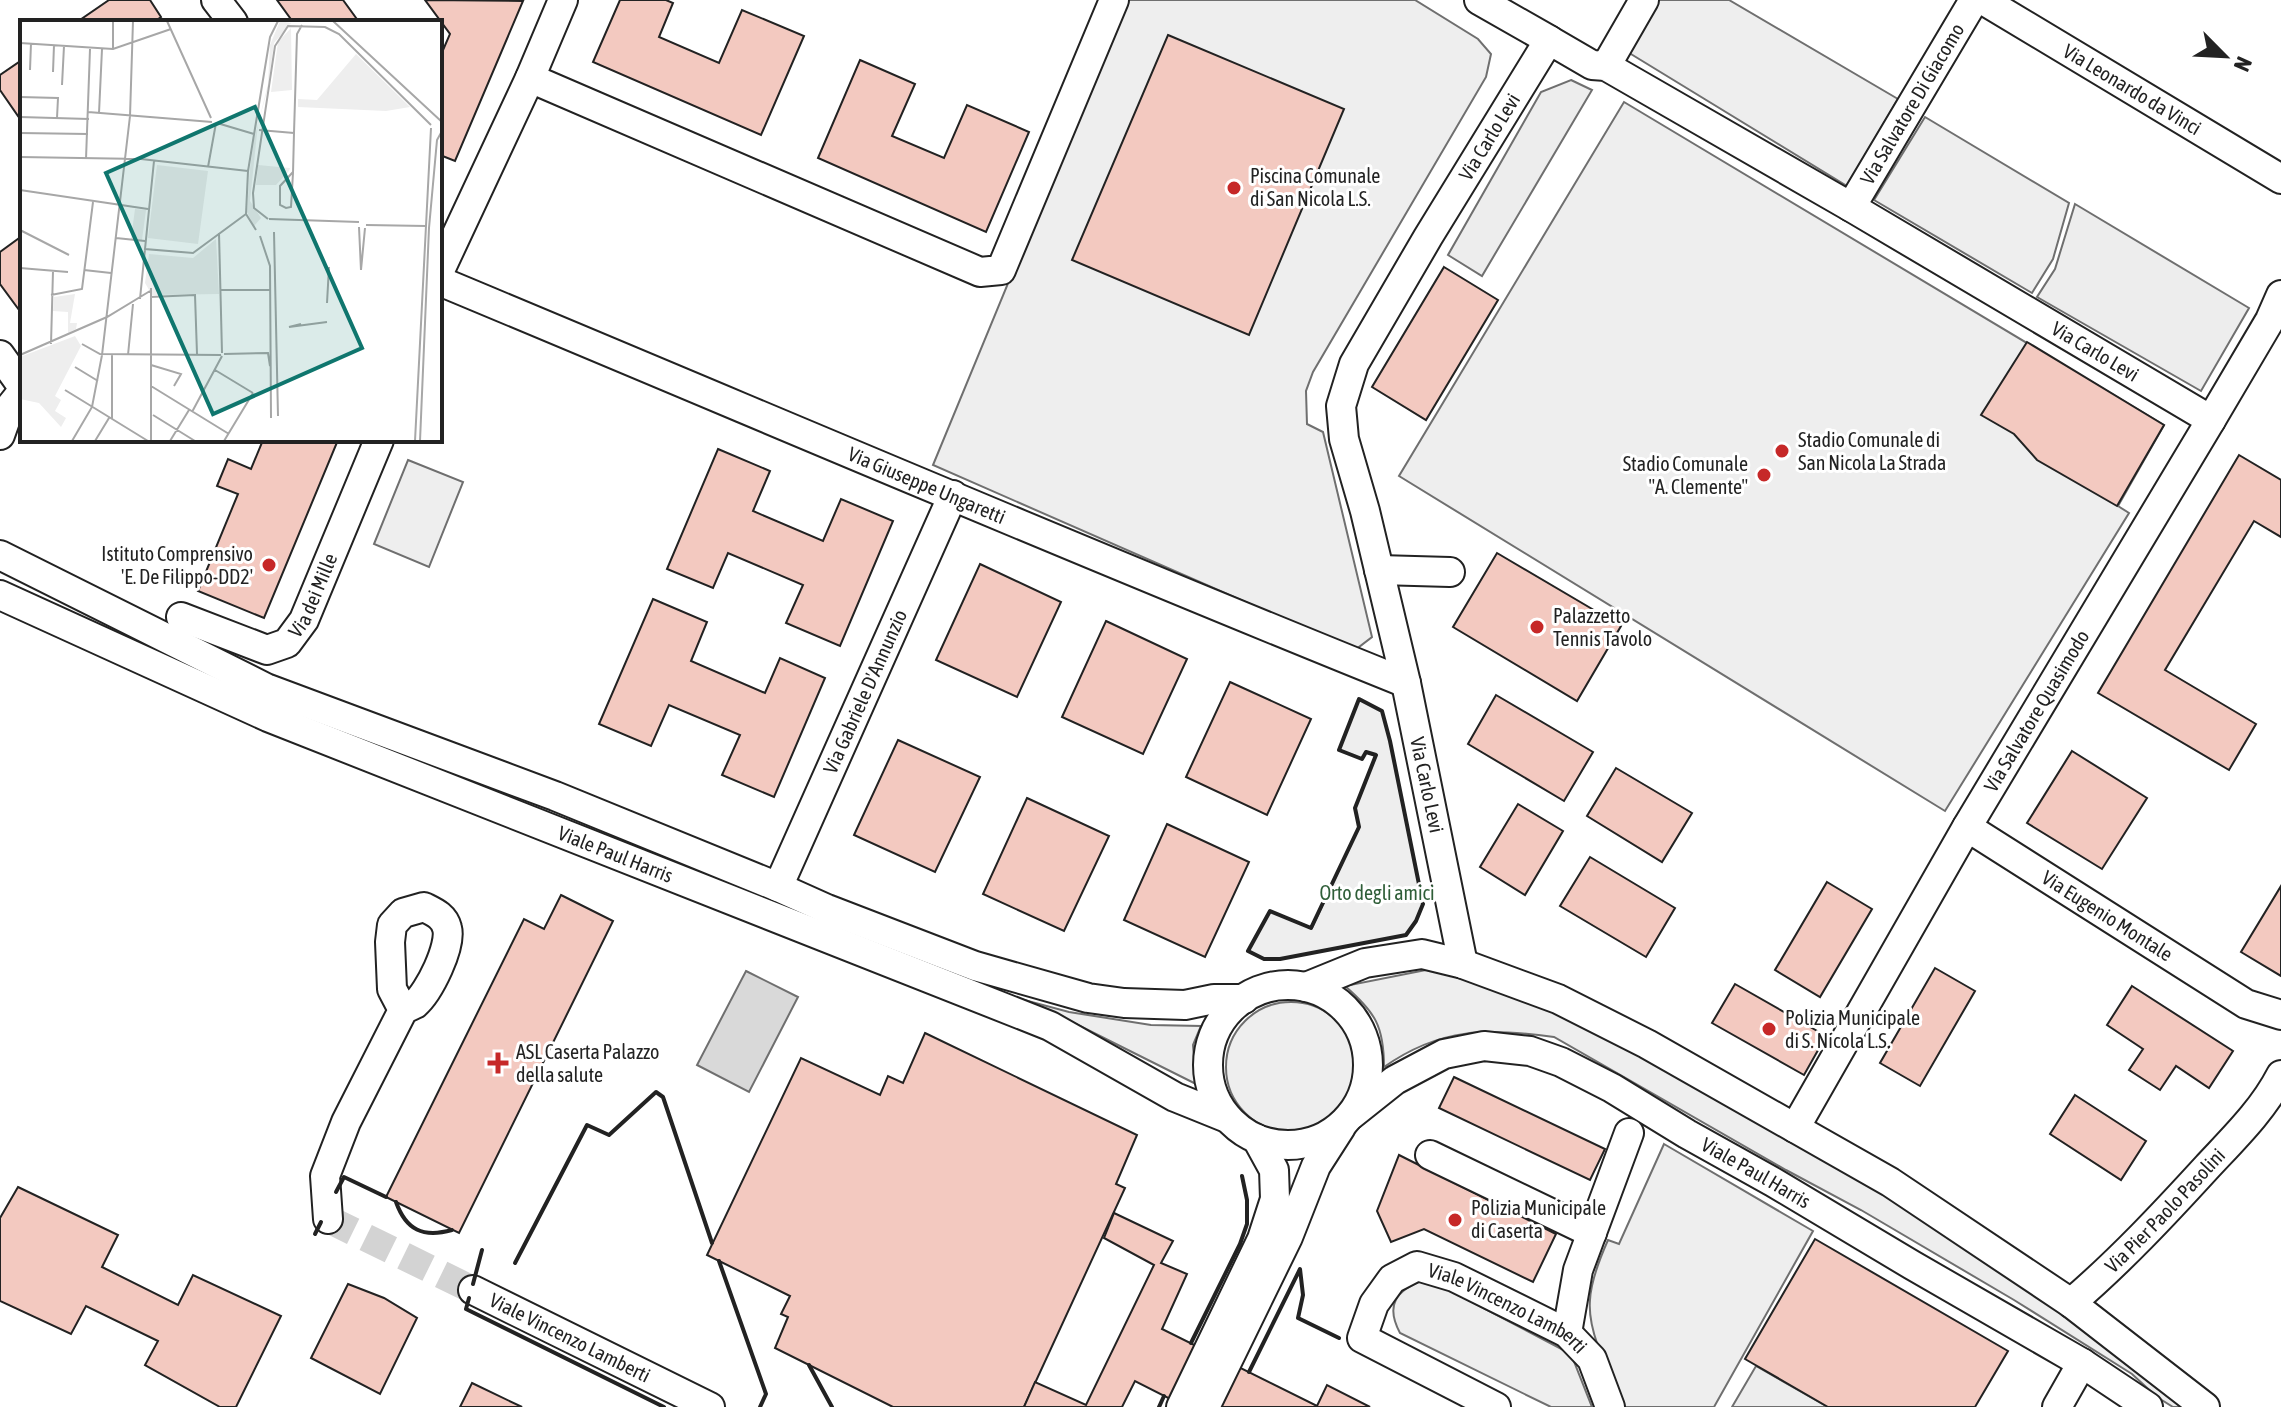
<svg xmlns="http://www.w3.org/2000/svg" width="2281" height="1407" viewBox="0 0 2281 1407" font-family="'Asap Condensed',sans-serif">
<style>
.green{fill:#eee;stroke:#6f6f6f;stroke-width:2}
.parking{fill:#ededed;stroke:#6f6f6f;stroke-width:2}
.water{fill:#d9d9d9;stroke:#6f6f6f;stroke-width:2}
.building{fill:#f3c9c0;stroke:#222;stroke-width:2}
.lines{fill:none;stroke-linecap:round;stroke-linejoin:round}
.minor-tunnel{stroke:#d3d3d3;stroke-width:28;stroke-dasharray:28 14;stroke-linecap:butt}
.minor-casing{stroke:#222;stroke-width:32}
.minor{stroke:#fff;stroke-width:28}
.wall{stroke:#222;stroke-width:4}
.poi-dot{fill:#c62828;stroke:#fff;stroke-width:3}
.labels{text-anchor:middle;stroke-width:6;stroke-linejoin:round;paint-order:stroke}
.street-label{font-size:20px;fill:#222;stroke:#fff}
.poi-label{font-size:20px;fill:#222;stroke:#fff;text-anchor:start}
.park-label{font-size:20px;fill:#2f5e38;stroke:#fff}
.inset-road{fill:none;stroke:#a7a7a7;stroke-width:2}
.view{fill:#0f766e;fill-opacity:0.15;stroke:#0f766e;stroke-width:4}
.inset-edge{fill:none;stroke:#222;stroke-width:4}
</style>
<rect width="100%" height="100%" fill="#fff"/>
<g class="green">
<polygon points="1125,0 1415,0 1478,39 1491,54 1486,77 1313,372 1306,391 1307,424 1323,432 1372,637 1355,650 933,465"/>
<polygon points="1657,0 1729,0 1898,99 1847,186 1626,51"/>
<polygon points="1624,102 2164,425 2118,506 2129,513 1945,811 1399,476"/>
<polygon points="1925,117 2069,203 2053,259 2032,293 1874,200"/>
<polygon points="408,460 463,482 429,567 374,544"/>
<polygon points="1359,699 1382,711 1390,741 1423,904 1416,921 1406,935 1280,959 1264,959 1248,951 1270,911 1312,928 1359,827 1355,808 1376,756 1366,752 1362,759 1339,750"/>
<path d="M 1436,968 L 1468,972 L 1616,1041 L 1821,1153 L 2024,1283 L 2186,1407 L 2173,1407 L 2157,1397 L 2132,1374 L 2014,1300 L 1861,1210 L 1786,1170 L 1554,1037 C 1488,1028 1441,1027 1384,1067 C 1384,1026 1375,1012 1345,986 Z"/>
<polygon points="1013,997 1069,1012 1151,1025 1201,1026 1193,1045 1196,1084 1066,1019"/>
<circle cx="1291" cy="1067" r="65"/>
<path d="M 1664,1144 L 1813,1231 L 1714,1407 L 1625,1407 C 1611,1376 1587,1334 1590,1300 C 1591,1280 1600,1258 1608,1240 L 1619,1244 Z"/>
<path d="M 1424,1280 L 1432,1281 L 1571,1354 L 1592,1407 L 1551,1407 L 1400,1333 C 1385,1305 1396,1290 1424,1280 Z"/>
</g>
<g class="parking">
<polygon points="1571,80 1592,90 1482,276 1448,255 1541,92"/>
<polygon points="2075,204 2249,308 2201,391 2037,297 2055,269"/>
<polygon points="1756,1366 1828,1407 1732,1407"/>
</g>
<polygon class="water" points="746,971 798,997 749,1092 697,1065"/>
<g class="building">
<polygon points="109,0 150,0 161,17 154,22 77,22"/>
<polygon points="277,0 343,0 359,22 293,22"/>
<polygon points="425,0 523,1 455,161 440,155 440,57 450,34"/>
<polygon points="620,0 666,0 673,3 659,37 719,63 742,10 804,36 761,135 593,62"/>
<polygon points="1168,35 1344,109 1249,335 1072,260"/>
<polygon points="22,60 22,113 18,116 0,90 0,75"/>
<polygon points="860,60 915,84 892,136 944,158 967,105 1029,132 986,232 818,158"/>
<polygon points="22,236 22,314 0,284 0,252"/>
<polygon points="1444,267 1498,300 1426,420 1372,387"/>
<polygon points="2027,342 2164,425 2117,506 2037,460 2014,434 1981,415"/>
<polygon points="263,440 338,440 264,618 198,591 238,494 217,486 228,459 251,469"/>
<polygon points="718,449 770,471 753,511 823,541 841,499 893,521 840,646 786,623 803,585 728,553 713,588 667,569"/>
<polygon points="2239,455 2281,480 2281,537 2254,521 2165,670 2256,724 2229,770 2098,693"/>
<polygon points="1497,553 1621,626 1577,701 1453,627"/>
<polygon points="980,564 1061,602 1017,697 936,660"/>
<polygon points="653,599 707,622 691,661 765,693 780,658 825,678 774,797 722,775 740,735 669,705 651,746 599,724"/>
<polygon points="1106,621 1187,659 1143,754 1062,717"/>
<polygon points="1230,682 1311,719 1267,815 1186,777"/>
<polygon points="1496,695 1593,752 1564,801 1468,744"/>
<polygon points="898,740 980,777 935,872 854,835"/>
<polygon points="2072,751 2147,798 2102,869 2027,823"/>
<polygon points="1616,768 1692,813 1662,862 1587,816"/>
<polygon points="1027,798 1109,836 1064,931 983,894"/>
<polygon points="1518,804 1563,831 1525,895 1480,867"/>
<polygon points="1167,824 1249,862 1205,957 1124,920"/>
<polygon points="1590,857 1675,908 1646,957 1560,906"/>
<polygon points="1827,882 1872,909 1820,997 1775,970"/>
<polygon points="2281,886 2281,976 2241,952"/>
<polygon points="561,895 613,921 459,1233 386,1197 524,919 544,929"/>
<polygon points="1935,968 1975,991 1920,1086 1880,1063"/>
<polygon points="1735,984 1826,1036 1804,1075 1712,1023"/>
<polygon points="2132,986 2233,1051 2209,1088 2176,1066 2160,1090 2129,1070 2143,1049 2107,1025"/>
<polygon points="925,1033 1137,1135 1116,1184 1125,1188 1024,1407 893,1407 775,1348 788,1317 781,1314 790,1296 707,1255 801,1058 880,1095 888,1076 903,1083"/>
<polygon points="1454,1077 1605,1149 1590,1180 1439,1108"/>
<polygon points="2075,1095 2146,1141 2121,1180 2050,1134"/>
<polygon points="1399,1155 1556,1234 1533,1282 1424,1229 1391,1242 1377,1211"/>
<polygon points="18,1187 118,1235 102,1267 178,1305 193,1275 281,1316 236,1407 220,1407 145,1365 158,1341 86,1306 71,1334 0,1301 0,1218"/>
<polygon points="1114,1213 1173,1241 1161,1263 1187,1274 1162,1329 1317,1406 1327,1385 1370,1407 1186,1407 1135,1381 1122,1407 1024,1407 1035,1382 1086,1405 1154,1265 1104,1238"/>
<polygon points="1815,1239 2008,1351 1975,1407 1828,1407 1745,1359"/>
<polygon points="348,1284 384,1298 417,1318 380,1394 311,1358"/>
<polygon points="472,1383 522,1407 460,1407"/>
</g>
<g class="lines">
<polyline class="minor-tunnel" points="328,1219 473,1290"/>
<defs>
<g id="minor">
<polyline points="216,0 233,22"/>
<polyline points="1479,0 1549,40"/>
<path id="s1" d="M 1983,0 L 2281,179"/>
<polyline points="1606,66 1644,0"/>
<polyline points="530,78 980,272 1001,270 1114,0"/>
<path id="s2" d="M 1851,207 L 1974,0"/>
<polyline points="442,266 530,78 563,0"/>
<path id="s3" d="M 449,285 C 768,418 1085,554 1406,683"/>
<polyline points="0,355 22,386"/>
<polyline points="0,435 10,407 22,392"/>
<polyline points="0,555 266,688 555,796 778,887 827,909 975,966 1088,998 1124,1003 1185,1005 1214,999 1244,999"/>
<polyline points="1379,570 1450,572"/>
<path id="s4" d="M 0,595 L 268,717 L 1050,1026 L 1175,1097 L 1227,1118"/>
<path id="s5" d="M 181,617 L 267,650 L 287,643 L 304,620 L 379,440"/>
<path id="s6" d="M 1967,827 L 2246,1004 L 2281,1015"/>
<path id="s7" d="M 778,887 L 953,495"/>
<path id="s8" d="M 1463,964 L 1406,683 L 1365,511 L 1344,439 L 1341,406 L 1354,364 L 1428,237 L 1549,40 L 1592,65 L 1606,66 L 1851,207 L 2211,420"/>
<circle cx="1288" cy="1065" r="80"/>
<polyline points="1306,987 1365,963 1422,954 1463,964 1558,999 1647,1044 1890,1182 2071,1303 2205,1407"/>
<path id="s9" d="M 1351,1115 L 1395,1080 L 1444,1054 L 1484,1046 L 1530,1051 L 1561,1062 L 1612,1088 L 1687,1134 L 1773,1182 L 1912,1265 L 2082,1363 L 2148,1407"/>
<path id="s10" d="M 1795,1128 L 1967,827 L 2211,420 L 2270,320 L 2281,295"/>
<polyline points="1430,1155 1592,1233"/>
<path d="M 328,1219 L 325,1176 L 346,1122 L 403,1010 C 404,1009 413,1005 415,1004 C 429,992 452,946 447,928 C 444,916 434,912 424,907 L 403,913 L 392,925 L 390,942 L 392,989 L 403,1010"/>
<path id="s11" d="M 473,1290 L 710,1407"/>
<path id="s12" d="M 2071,1303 C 2120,1261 2164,1214 2207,1167 C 2234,1138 2263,1110 2281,1075"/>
<polyline points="1567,1333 1578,1270 1629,1133"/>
<polyline points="1181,1407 1262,1239 1275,1199 1274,1170 1257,1139"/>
<polyline points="1205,1407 1288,1237 1316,1166 1341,1127"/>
<path id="s13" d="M 1496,1407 L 1362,1338 L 1374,1304 L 1392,1279 L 1417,1266 L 1454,1277 L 1567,1333 L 1592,1359 L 1610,1407"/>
<polyline points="2057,1407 2082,1363"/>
</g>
</defs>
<use href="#minor" class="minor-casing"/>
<use href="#minor" class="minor"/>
<g class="wall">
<polygon points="1359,699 1382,711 1390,741 1423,904 1416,921 1406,935 1280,959 1264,959 1248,951 1270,911 1311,928 1359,827 1355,808 1376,755 1366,752 1362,759 1339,750"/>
<polyline points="336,1192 344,1177 386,1197"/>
<path d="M 396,1202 C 406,1230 423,1238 452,1230"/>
<polyline points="315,1234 321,1222"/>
<polyline points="719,1261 766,1394 760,1407"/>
<polyline points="515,1263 587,1125 609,1135 656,1092 663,1097 712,1243"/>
<polyline points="473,1284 482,1250"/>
<polyline points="469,1298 466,1309 664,1407"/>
<polyline points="1191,1343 1240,1244 1247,1224 1247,1200 1242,1176"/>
<polyline points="809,1365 832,1407"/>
<polyline points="1249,1372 1300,1269 1303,1295 1298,1318 1339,1338"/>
<polyline points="1159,1407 1164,1396"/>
</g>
</g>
<g class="poi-dot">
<circle cx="1234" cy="188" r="8"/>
<circle cx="1782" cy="451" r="8"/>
<circle cx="1764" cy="475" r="8"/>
<circle cx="269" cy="565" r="8"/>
<circle cx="1537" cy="627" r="8"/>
<circle cx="1769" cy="1029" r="8"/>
<path d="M494 1051h8v8h8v8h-8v8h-8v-8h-8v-8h8z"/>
<circle cx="1455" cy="1220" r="8"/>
</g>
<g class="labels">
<g class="street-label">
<text dy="7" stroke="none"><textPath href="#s1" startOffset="174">Via Leonardo da Vinci</textPath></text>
<text dy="7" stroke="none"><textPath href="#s2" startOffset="120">Via Salvatore Di Giacomo</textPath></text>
<text dy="7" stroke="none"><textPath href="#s8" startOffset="880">Via Carlo Levi</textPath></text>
<text dy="7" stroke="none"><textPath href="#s8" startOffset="1624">Via Carlo Levi</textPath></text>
<text dy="7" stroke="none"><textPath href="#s3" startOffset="518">Via Giuseppe Ungaretti</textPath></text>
<text dy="7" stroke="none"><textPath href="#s5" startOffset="168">Via dei Mille</textPath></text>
<text dy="7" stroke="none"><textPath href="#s7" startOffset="214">Via Gabriele D'Annunzio</textPath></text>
<text dy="7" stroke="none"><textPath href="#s10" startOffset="482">Via Salvatore Quasimodo</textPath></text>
<text transform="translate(1427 785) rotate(78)" y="7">Via Carlo Levi</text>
<text dy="7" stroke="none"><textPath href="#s4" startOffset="668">Viale Paul Harris</textPath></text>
<text dy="7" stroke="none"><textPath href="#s6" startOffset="166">Via Eugenio Montale</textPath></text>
<text dy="7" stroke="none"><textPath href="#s9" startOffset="456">Viale Paul Harris</textPath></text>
<text dy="7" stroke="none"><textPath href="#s12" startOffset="132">Via Pier Paolo Pasolini</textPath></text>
<text dy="7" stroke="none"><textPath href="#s13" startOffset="346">Viale Vincenzo Lamberti</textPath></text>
<text dy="7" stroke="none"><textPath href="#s11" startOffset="108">Viale Vincenzo Lamberti</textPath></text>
</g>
<g class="poi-label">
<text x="1250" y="183">Piscina Comunale<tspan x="1250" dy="23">di San Nicola L.S.</tspan></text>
<text x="1798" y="447">Stadio Comunale di<tspan x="1798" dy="23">San Nicola La Strada</tspan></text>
<text x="1748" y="471" text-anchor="end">Stadio Comunale<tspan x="1748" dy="23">"A. Clemente"</tspan></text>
<text x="253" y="561" text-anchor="end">Istituto Comprensivo<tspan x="253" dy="23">'E. De Filippo-DD2'</tspan></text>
<text x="1553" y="623">Palazzetto<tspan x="1553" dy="23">Tennis Tavolo</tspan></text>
<text x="1785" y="1025">Polizia Municipale<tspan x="1785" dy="23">di S. Nicola L.S.</tspan></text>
<text x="516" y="1059">ASL Caserta Palazzo<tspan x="516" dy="23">della salute</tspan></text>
<text x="1471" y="1215">Polizia Municipale<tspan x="1471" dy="23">di Caserta</tspan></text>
</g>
<g class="park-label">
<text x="1377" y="900">Orto degli amici</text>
</g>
</g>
<g transform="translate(20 20)">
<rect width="422" height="422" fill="#fff"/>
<path d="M 260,1 L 271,3 L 254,23 L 248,68 L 238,104 L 230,181 L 241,198 L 234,206 L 227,192 L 230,148 L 234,120 L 248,64 L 250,25 ZM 271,8 L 272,70 L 251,72 L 258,22 ZM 336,34 L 390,87 L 366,91 L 278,87 L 278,79 L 297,80 ZM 137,145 L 188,151 L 178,224 L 128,218 ZM 238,145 L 270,148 L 269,151 L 256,165 L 236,165 ZM 115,189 L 126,190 L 122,220 L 111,219 ZM 196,219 L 199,274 L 132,275 L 125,263 L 129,234 L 173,238 ZM 55,274 L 50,303 L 57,303 L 56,309 L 48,313 L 48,292 L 33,291 L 34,277 ZM 55,316 L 61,326 L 35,376 L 41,380 L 35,391 L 46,398 L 41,407 L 19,383 L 0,379 L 0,337 Z" fill="#eee"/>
<path class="inset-road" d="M 147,1 L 191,98M 313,1 L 422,102M 0,23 L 93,29 L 151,9M 93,29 L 93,1M 10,50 L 11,23M 33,52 L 34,25M 42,65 L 44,26M 0,77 L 38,78 L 37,98M 68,92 L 192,102M 79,93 L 82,29M 0,97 L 69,99M 197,103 L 234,114M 239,110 L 274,113M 0,113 L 68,114M 0,137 L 121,139 L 228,151M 66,139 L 70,29M 134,141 L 125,229 L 173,233 L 226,194M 188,147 L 196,103M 273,152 L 260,166 L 260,185 L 266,188 L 271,187 L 273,153 L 274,113 L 277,14 L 282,5M 0,170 L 128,189M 248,199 L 234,188 L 233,173 L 255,26 L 268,6 L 305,7 L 319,14 L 411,105M 249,199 L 339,202M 346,205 L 406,206M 339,207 L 341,250 L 345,208M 0,210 L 49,235M 236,210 L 226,194 L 228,151 L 250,17 L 258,1M 254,212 L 258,396M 199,213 L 202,333M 240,216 L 250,246 L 251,398M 96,218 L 125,221M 0,248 L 48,252M 64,250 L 91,253M 131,268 L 131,421M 201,270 L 250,270M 31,275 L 62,269 L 73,182M 130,277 L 175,275 L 177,334M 120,279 L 125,229M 307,283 L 309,247M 281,304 L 269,307 L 307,302M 31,324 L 33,251M 62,324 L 80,334 L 201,335M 204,334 L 248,333 L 250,346M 0,335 L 87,297 L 130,271M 92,335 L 92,399M 108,335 L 113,284M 131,345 L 161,354 L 154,366M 55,347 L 78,361M 195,350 L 233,373M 131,366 L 209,414M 45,370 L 128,421M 172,392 L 202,336M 133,395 L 175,421M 52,421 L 72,387 L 82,335 L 110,96 L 113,1M 75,421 L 89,398M 150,421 L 169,390M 204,421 L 233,373M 395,421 L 411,108M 400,421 L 409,208 L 417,120 L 422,111"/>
<path class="view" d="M 235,87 L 342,328 L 193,394 L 86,153 Z"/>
<rect width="422" height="422" class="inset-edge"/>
</g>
<g transform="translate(2225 56) rotate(114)" stroke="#ffffff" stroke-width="6" paint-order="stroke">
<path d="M0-6L14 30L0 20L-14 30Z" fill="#222222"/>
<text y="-12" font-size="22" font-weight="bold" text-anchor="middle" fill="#222222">N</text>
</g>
</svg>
